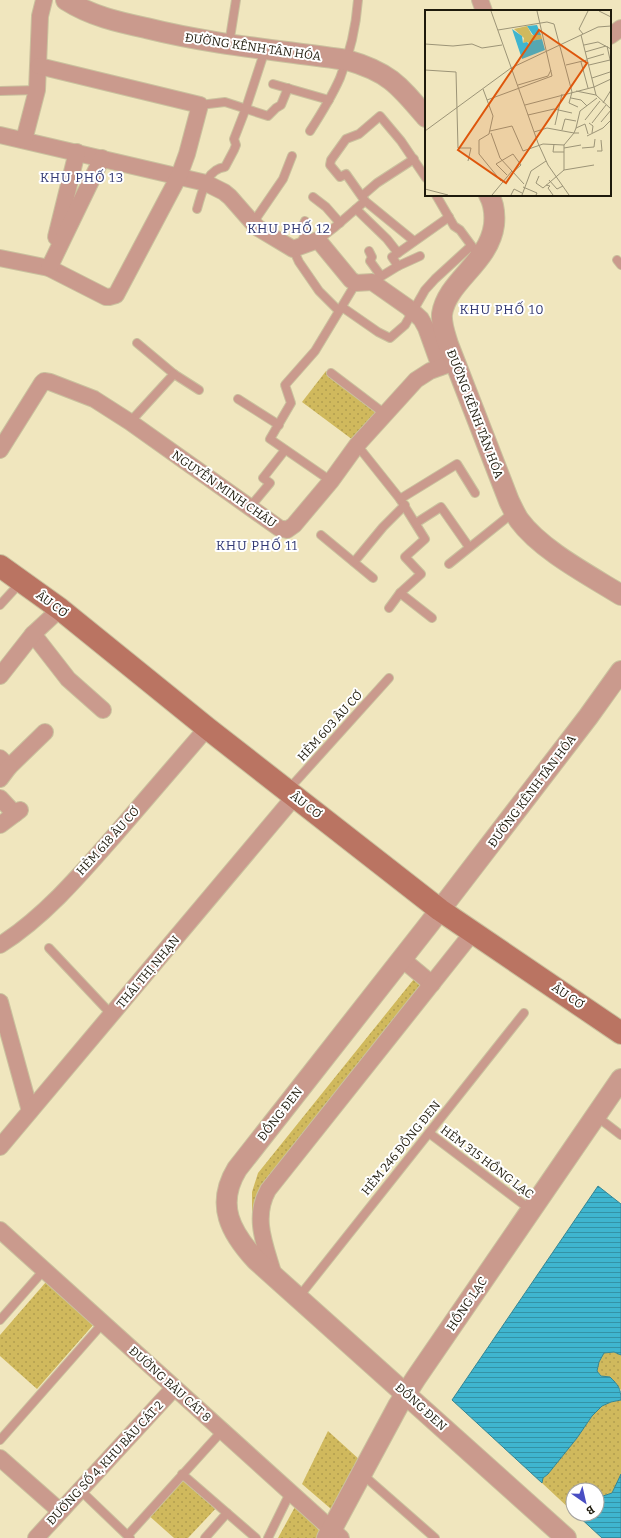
<svg xmlns="http://www.w3.org/2000/svg" width="621" height="1538" viewBox="0 0 621 1538" font-family="Bitter,serif">
<style>
.grass{fill:url(#grass-dots)}
.water{fill:url(#water-rules);stroke:#358694}
.lines{fill:none;stroke-linecap:round;stroke-linejoin:round}
.service-casing{stroke:#cac19e;stroke-width:10}
.minor-casing{stroke:#cac19e;stroke-width:18}
.tertiary-casing{stroke:#cac19e;stroke-width:22}
.secondary-casing{stroke:#cac19e;stroke-width:24}
.service{stroke:#ca9a8d;stroke-width:8}
.minor{stroke:#ca9a8d;stroke-width:16}
.tertiary{stroke:#ca9a8d;stroke-width:20}
.secondary{stroke:#ba7462;stroke-width:22}
.labels{text-anchor:middle;stroke-width:4;stroke-linejoin:round;paint-order:stroke}
.street-label{font-size:12px;fill:#1e1a0c;stroke:#fff}
.neighbourhood-label{font-size:13px;letter-spacing:1px;fill:#323973;stroke:#fff}
.inset-road{fill:none;stroke:#9c9477;stroke-width:1}
.view{fill:#de560c;fill-opacity:0.15;stroke:#de560c;stroke-width:2}
.inset-edge{fill:none;stroke:#1e1a0c;stroke-width:2}
</style>
<defs>
<pattern id="grass-dots" width="8" height="8" patternUnits="userSpaceOnUse"><rect width="8" height="8" fill="#d0b95d"/><path d="M2 2h.1M6 6h.1" fill="none" stroke="#b29e50" stroke-width="1.8" stroke-linecap="round"/></pattern>
<pattern id="water-rules" width="6" height="5" patternUnits="userSpaceOnUse"><rect width="6" height="5" fill="#3fb5cf"/><path d="M0 2.5h6" fill="none" stroke="#3492a6"/></pattern>
</defs>
<rect width="100%" height="100%" fill="#f0e6be"/>
<g class="grass">
<polygon points="326,371 378,412 353,440 302,402"/>
<polygon points="418,974 427,982 266,1179 256,1197 254,1227 252,1212 252,1192 258,1173"/>
<polygon points="46,1282 94,1324 37,1389 0,1356 0,1335"/>
<path d="M 614,1352 L 621,1355 L 621,1390 C 614,1380 604,1381 597,1371 L 599,1362 L 604,1353 Z"/>
<polygon points="621,1400 621,1474 612,1493 603,1496 597,1495 597,1490 573,1490 572,1511 542,1483 543,1478 548,1474 577,1438 592,1416 602,1406 611,1402"/>
<polygon points="328,1431 361,1461 339,1501 331,1509 302,1484"/>
<polygon points="184,1474 218,1506 188,1538 174,1538 147,1514"/>
<polygon points="296,1505 323,1535 321,1538 278,1538"/>
</g>
<g class="water">
<path d="M 598,1186 L 621,1204 L 621,1355 L 614,1352 L 604,1353 L 599,1362 L 597,1371 L 601,1376 L 610,1377 C 618,1385 621,1388 621,1400 L 611,1402 L 602,1406 L 592,1416 L 577,1438 L 548,1474 L 543,1478 L 542,1483 L 452,1400 Z"/>
<polygon points="621,1474 621,1538 602,1538 576,1514 597,1514 597,1495 603,1496 612,1493"/>
</g>
<g class="lines">
<defs>
<g id="service">
<polyline points="229,44 236,0"/>
<polyline points="273,84 329,100"/>
<polyline points="0,91 37,90"/>
<polyline points="200,105 225,102 268,116 276,108 281,105 288,88"/>
<path d="M 310,131 C 321,114 332,96 340,78 C 350,53 356,27 358,0"/>
<polyline points="436,195 454,226 460,230 474,249"/>
<polyline points="362,196 377,183 414,159"/>
<polyline points="313,197 326,207 340,223"/>
<path d="M 197,209 C 202,193 206,169 225,167 L 234,150 L 236,145 L 234,139 L 246,108 L 265,50"/>
<polyline points="356,209 387,239 398,253 392,257 398,266 372,282"/>
<polyline points="252,222 257,217 283,179 292,156"/>
<polyline points="318,240 335,227 365,201"/>
<polyline points="414,241 365,201 346,174 340,177 330,165 331,160 346,139 359,134 380,116 401,141 426,178"/>
<polyline points="300,245 306,233 302,228 305,221"/>
<polyline points="293,249 299,262 319,291 339,311"/>
<polyline points="369,251 372,257 370,261 381,276"/>
<polyline points="398,253 449,217"/>
<polyline points="617,260 621,265"/>
<polyline points="398,266 420,256"/>
<polyline points="342,307 378,332 390,338 405,325 425,290 435,279 471,246"/>
<polyline points="137,343 174,374 199,390"/>
<polyline points="331,373 385,414"/>
<polyline points="238,399 279,425"/>
<polyline points="130,422 174,374"/>
<polyline points="357,445 400,499 425,539 405,557 421,574 400,593 389,608"/>
<polyline points="331,481 270,439 291,403 285,385 315,351 356,283"/>
<polyline points="400,499 457,464 475,493"/>
<polyline points="250,507 270,483 263,478 285,450"/>
<polyline points="416,523 441,507 469,547"/>
<polyline points="321,535 373,578"/>
<polyline points="354,562 383,527 405,505"/>
<polyline points="449,564 514,512"/>
<polyline points="400,593 432,618"/>
<polyline points="0,605 21,582"/>
<polyline points="288,790 389,678"/>
<polyline points="49,948 112,1015"/>
<polyline points="596,1116 621,1135"/>
<polyline points="429,1133 531,1210"/>
<polyline points="298,1298 524,1013"/>
<polyline points="0,1320 44,1270"/>
<polyline points="0,1440 103,1323"/>
<polyline points="182,1474 227,1513"/>
<polyline points="362,1474 435,1538"/>
<polyline points="80,1490 130,1538"/>
<polyline points="128,1535 222,1431"/>
<polyline points="205,1538 227,1513 256,1538"/>
<polyline points="268,1538 290,1493"/>
</g>
<g id="minor">
<polyline points="480,0 484,11"/>
<polyline points="610,36 621,28"/>
<polyline points="0,135 206,183 224,192 230,197 252,222 258,228 293,249 318,240 351,280 356,283 372,282 409,308 421,319 426,328 440,367"/>
<polyline points="24,140 37,90 40,16 44,0"/>
<polyline points="56,237 77,152"/>
<polyline points="0,258 49,268 106,297 109,297 116,295 179,176 187,154 200,105 39,66"/>
<polyline points="49,268 102,158"/>
<polyline points="0,450 42,383 44,381 50,382 94,399 130,422 279,528 287,530 294,525 331,481 357,445 416,380 430,371 455,362"/>
<polyline points="33,634 68,679 103,710"/>
<polyline points="0,676 33,634 60,609"/>
<polyline points="0,758 9,767 45,732"/>
<polyline points="0,779 9,767"/>
<polyline points="0,798 15,814"/>
<polyline points="0,825 20,810"/>
<path d="M 0,945 C 44,917 80,875 114,836 C 145,800 176,764 207,728"/>
<polyline points="402,959 432,984"/>
<polyline points="0,1002 30,1111"/>
<polyline points="0,1147 295,796"/>
<polyline points="0,1230 341,1538"/>
<path d="M 274,1276 C 266,1247 252,1219 268,1190 L 473,932"/>
<polyline points="0,1458 60,1511"/>
<polyline points="36,1538 174,1388"/>
</g>
<g id="tertiary">
<path d="M 66,0 C 91,16 118,22 146,28 C 214,45 278,50 347,60 C 389,72 399,85 426,117"/>
<path d="M 489,195 C 494,204 495,215 494,225 C 489,263 447,281 442,314 C 441,324 445,334 448,344 L 509,501 C 512,507 515,514 519,520 C 541,550 589,575 621,595"/>
<polyline points="327,1538 398,1406 416,1378 621,1079"/>
<path d="M 566,1538 L 256,1260 C 231,1233 215,1205 237,1169 L 430,923 L 588,717 L 621,671"/>
</g>
<polyline id="secondary" points="0,566 60,609 207,728 440,910 621,1033"/>
</defs>
<use href="#service" class="service-casing"/>
<use href="#minor" class="minor-casing"/>
<use href="#tertiary" class="tertiary-casing"/>
<use href="#secondary" class="secondary-casing"/>
<use href="#service" class="service"/>
<use href="#minor" class="minor"/>
<use href="#tertiary" class="tertiary"/>
<use href="#secondary" class="secondary"/>
</g>
<g class="labels">
<g class="street-label">
<text transform="translate(253 47) rotate(8)" y="4">ĐƯỜNG KÊNH TÂN HÓA</text>
<text transform="translate(475 414) rotate(69)" y="4">ĐƯỜNG KÊNH TÂN HÓA</text>
<text transform="translate(224 489) rotate(35)" y="4">NGUYỄN MINH CHÂU</text>
<text transform="translate(52 604) rotate(36)" y="4">ÂU CƠ</text>
<text transform="translate(330 726) rotate(-48)" y="4">HẺM 603 ÂU CƠ</text>
<text transform="translate(532 791) rotate(-53)" y="4">ĐƯỜNG KÊNH TÂN HÓA</text>
<text transform="translate(306 805) rotate(38)" y="4">ÂU CƠ</text>
<text transform="translate(108 841) rotate(-48)" y="4">HẺM 618 ÂU CƠ</text>
<text transform="translate(148 972) rotate(-50)" y="4">THÁI THỊ NHẠN</text>
<text transform="translate(568 996) rotate(34)" y="4">ÂU CƠ</text>
<text transform="translate(280 1114) rotate(-52)" y="4">ĐỒNG ĐEN</text>
<text transform="translate(401 1148) rotate(-51)" y="4">HẺM 246 ĐỒNG ĐEN</text>
<text transform="translate(487 1162) rotate(37)" y="4">HẺM 315 HỒNG LẠC</text>
<text transform="translate(467 1304) rotate(-56)" y="4">HỒNG LẠC</text>
<text transform="translate(170 1384) rotate(42)" y="4">ĐƯỜNG BÀU CÁT 8</text>
<text transform="translate(421 1407) rotate(42)" y="4">ĐỒNG ĐEN</text>
<text transform="translate(105 1463) rotate(-47)" y="4">ĐƯỜNG SỐ 4, KHU BÀU CÁT 2</text>
</g>
<g class="neighbourhood-label">
<text x="82" y="182">KHU PHỐ 13</text>
<text x="289" y="233">KHU PHỐ 12</text>
<text x="502" y="314">KHU PHỐ 10</text>
<text x="257" y="550">KHU PHỐ 11</text>
</g>
</g>
<g transform="translate(425 10)">
<rect width="186" height="186" fill="#f0e6be"/>
<path d="M 102,16 L 107,25 L 116,25 L 117,29 L 106,31 L 105,35 L 103,32 L 98,33 L 99,28 L 89,19 Z" fill="#d0b95d"/>
<path d="M 112,15 L 116,25 L 108,25 L 102,16 ZM 87,19 L 97,26 L 98,33 L 102,32 L 105,35 L 106,31 L 117,29 L 120,40 L 97,49 Z" fill="#3fb5cf"/>
<path class="inset-road" d="M 66,1 L 113,133 L 123,155 L 144,185M 174,1 L 186,7M 73,20 L 122,12 L 129,14 L 147,82 L 144,93 L 153,97M 158,24 L 154,19 L 163,1M 156,25 L 171,85 L 186,99M 0,34 L 28,36 L 47,34 L 57,38 L 77,35M 159,35 L 173,32 L 186,39M 182,36 L 186,54M 160,42 L 181,36M 162,49 L 179,44M 156,52 L 163,78M 141,55 L 162,50M 164,55 L 185,50M 86,58 L 173,17 L 186,16M 0,60 L 31,62 L 33,138 L 46,138 L 43,151M 167,68 L 185,62M 93,75 L 123,66 L 126,60M 58,79 L 68,106 L 64,124 L 54,130 L 54,144 L 76,171M 151,81 L 171,85M 146,88 L 156,90 L 162,96M 62,90 L 127,66 L 112,1M 178,93 L 186,80M 100,95 L 169,77 L 186,69M 103,105 L 129,99 L 147,103M 160,110 L 175,91M 176,112 L 186,100M 164,113 L 168,116 L 167,123M 167,113 L 181,95M 130,115 L 137,84M 151,118 L 155,101 L 172,88M 137,120 L 140,109 L 151,111M 0,121 L 86,58M 65,121 L 87,116 L 98,141 L 118,134 L 139,135 L 139,138 L 156,135M 109,122 L 122,118 L 149,123 L 151,118 L 160,114 L 163,124M 66,123 L 75,148 L 99,174M 162,126 L 178,118 L 186,110M 129,134 L 128,142 L 139,142M 139,135 L 149,123 L 154,123M 139,138 L 139,160M 157,138 L 169,137 L 170,129M 172,141 L 177,141 L 176,130M 82,165 L 71,154 L 88,144 L 96,155 L 88,162M 114,166 L 111,173 L 118,178 L 139,160 L 169,155M 124,170 L 132,179 L 138,176M 121,175 L 125,176 L 123,178 L 128,185M 98,177 L 112,183 L 111,185M 0,179 L 23,185M 67,185 L 87,161M 86,185 L 89,179 L 97,183M 97,185 L 106,161 L 121,151"/>
<path class="view" d="M 114,20 L 162,53 L 81,173 L 33,140 Z"/>
<rect width="186" height="186" class="inset-edge"/>
</g>
<g transform="translate(585 1502) rotate(146)"><circle r="19" fill="#ffffff" stroke="#a5a39e"/>
<path d="M0-3L7 15L0 10L-7 15Z" fill="#494ec3"/>
<text y="-6" font-size="11" font-weight="bold" text-anchor="middle" fill="#1e1a0c">B</text>
</g>
</svg>
